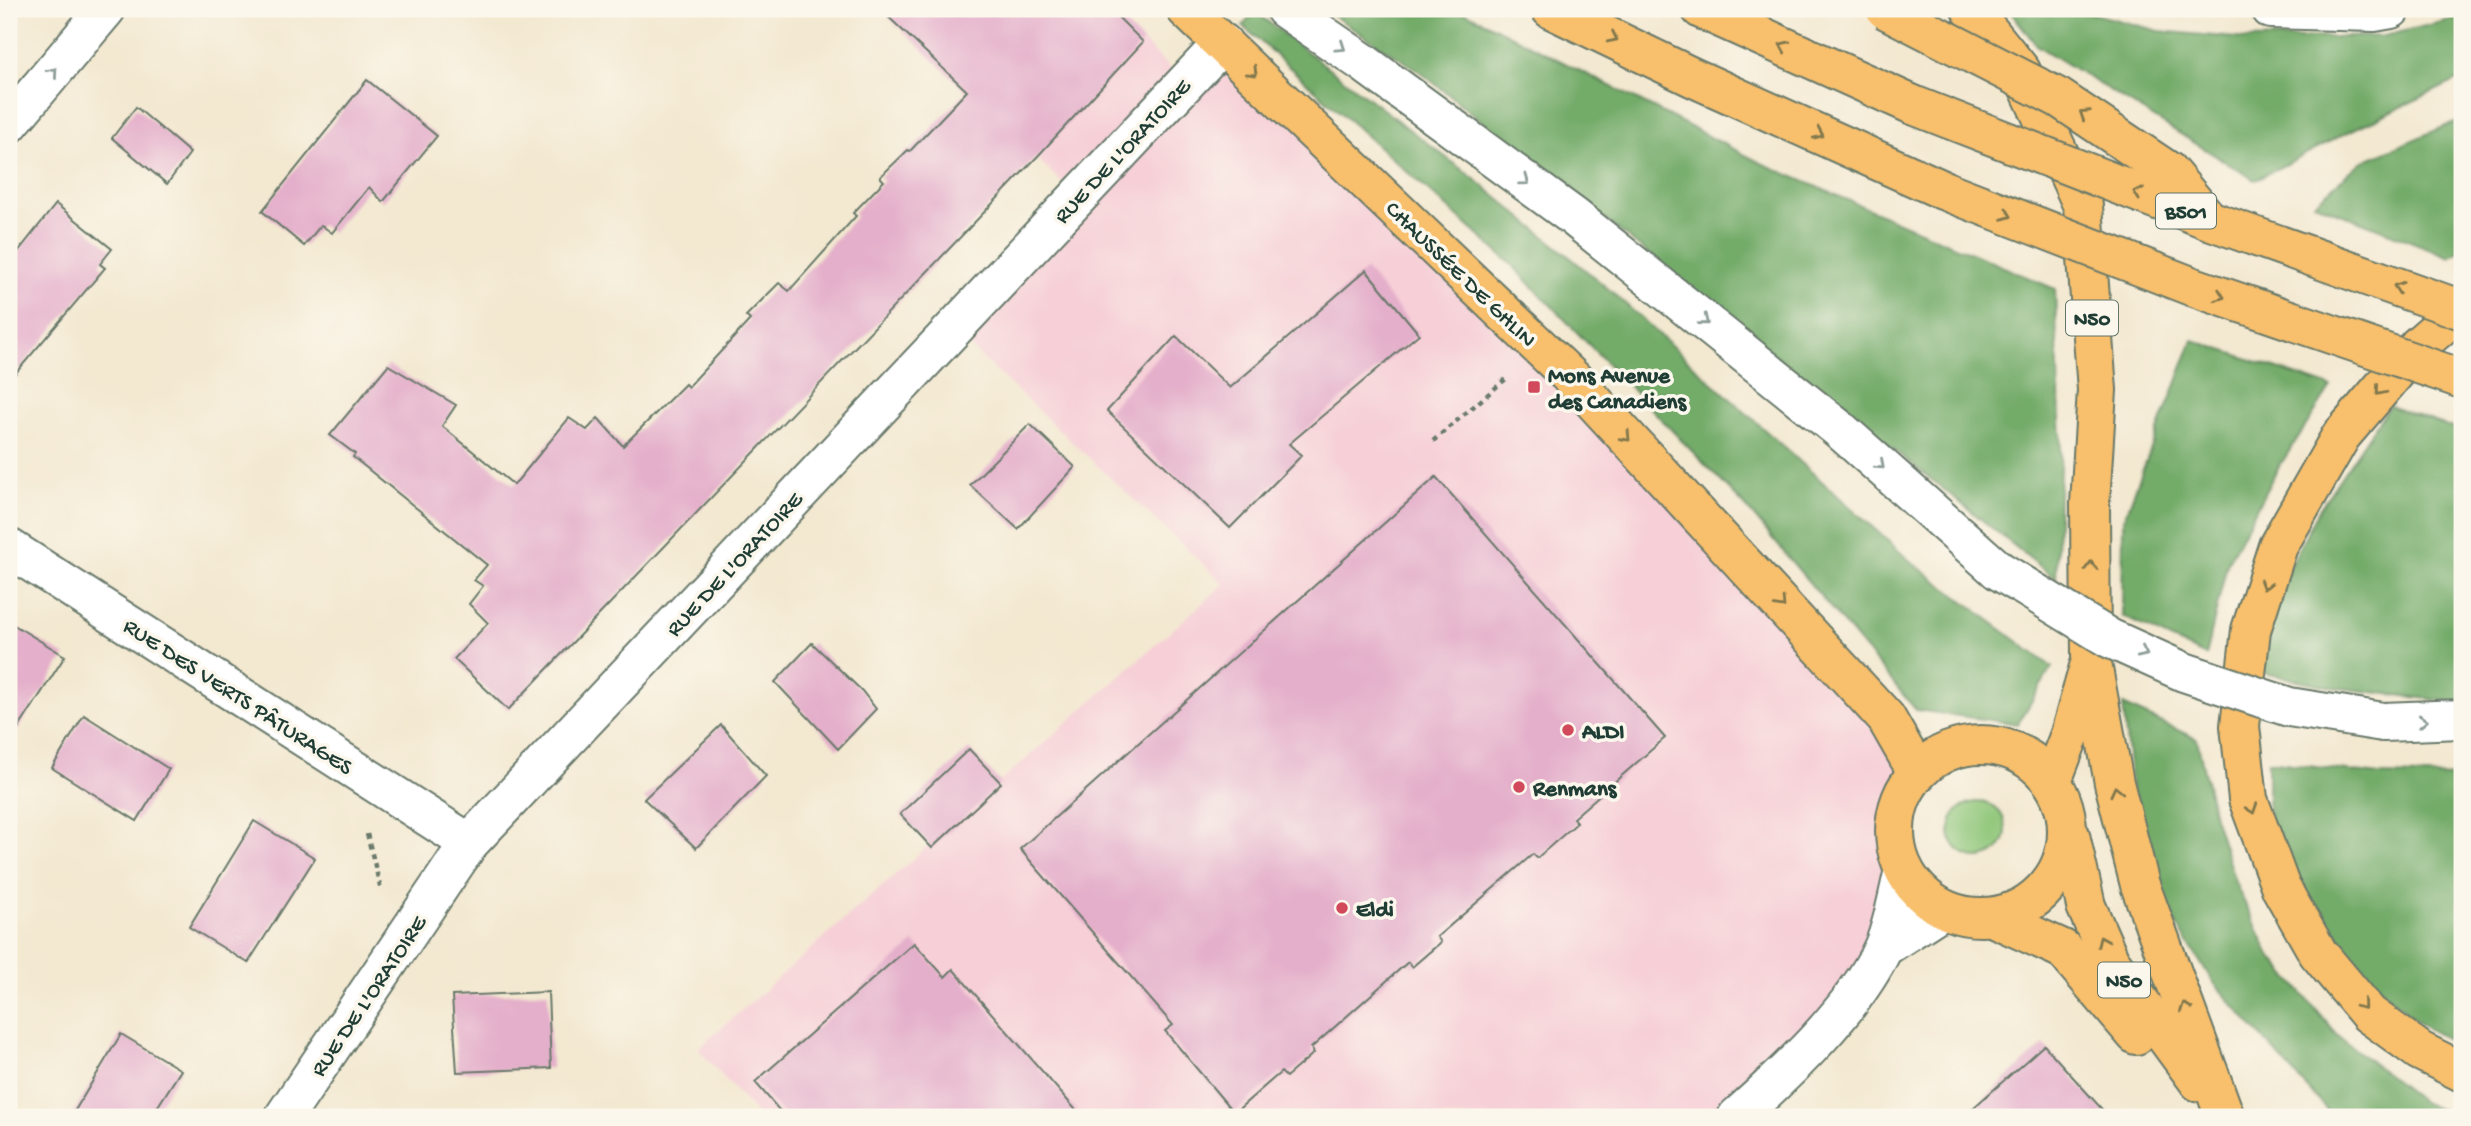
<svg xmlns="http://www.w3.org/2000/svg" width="2471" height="1126" viewBox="0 0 2471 1126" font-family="'Gochi Hand',sans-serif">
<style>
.built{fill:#f6cfd7}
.green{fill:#8fc679;stroke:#578256;stroke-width:2}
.forest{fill:#73ab69;stroke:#49744e;stroke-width:2}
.building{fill:#e4afca}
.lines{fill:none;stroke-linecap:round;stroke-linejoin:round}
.minor-casing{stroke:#69796b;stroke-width:42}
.major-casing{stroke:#69796b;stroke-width:42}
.highway-casing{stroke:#69796b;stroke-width:42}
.path{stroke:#69796b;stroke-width:4.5;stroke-dasharray:5 5;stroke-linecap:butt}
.minor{stroke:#fff;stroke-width:38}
.major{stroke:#f8bf6c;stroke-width:38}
.highway{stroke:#f8bf6c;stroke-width:38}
.minor-bridge-casing{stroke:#69796b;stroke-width:42;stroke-linecap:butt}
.highway-bridge-casing{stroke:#69796b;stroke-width:42;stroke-linecap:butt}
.minor-bridge{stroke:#fff;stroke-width:38}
.highway-bridge{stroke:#f8bf6c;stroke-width:38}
.oneway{stroke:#81784d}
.oneway2{stroke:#8f9e9a}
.poi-dot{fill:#d1495b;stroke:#fbf7ec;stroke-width:2.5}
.labels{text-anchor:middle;stroke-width:7;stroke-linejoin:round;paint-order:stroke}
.shield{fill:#fbf7ec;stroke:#61756b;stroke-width:2}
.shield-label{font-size:21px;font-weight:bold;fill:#1f3d34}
.street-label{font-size:23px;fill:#1f3d34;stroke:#fbf7ec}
.poi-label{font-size:23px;font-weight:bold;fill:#1f3d34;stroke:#fbf7ec;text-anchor:start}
</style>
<rect width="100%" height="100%" fill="#fbf7ec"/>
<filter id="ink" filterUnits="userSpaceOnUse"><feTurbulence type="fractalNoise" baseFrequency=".0143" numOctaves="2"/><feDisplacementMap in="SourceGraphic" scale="14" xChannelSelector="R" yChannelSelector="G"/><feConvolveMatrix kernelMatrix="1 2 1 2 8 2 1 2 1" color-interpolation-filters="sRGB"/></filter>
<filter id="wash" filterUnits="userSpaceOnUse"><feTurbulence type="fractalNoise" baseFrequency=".00686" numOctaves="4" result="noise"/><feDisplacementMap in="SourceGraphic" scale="28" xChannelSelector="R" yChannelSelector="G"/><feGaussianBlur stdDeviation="1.57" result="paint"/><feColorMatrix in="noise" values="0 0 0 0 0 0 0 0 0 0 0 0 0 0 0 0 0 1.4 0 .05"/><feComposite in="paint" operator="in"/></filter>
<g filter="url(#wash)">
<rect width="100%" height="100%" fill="#f3e8d0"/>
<polygon class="built" points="880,9 1110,9 1185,83 1223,43 1541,349 1917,772 1900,800 1894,834 1904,870 1919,891 1737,1117 759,1117 698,1049 1224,584 952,330 1077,197"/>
<circle class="green" cx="1978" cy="830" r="28"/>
<g class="forest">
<polygon points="1323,9 1459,9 1759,162 2055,289 2061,442 2056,579 1419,71"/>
<polygon points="2009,9 2076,9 2159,31 2247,39 2384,36 2462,17 2462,78 2352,130 2255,180 2036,45"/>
<polygon points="1254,11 1481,184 1611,291 1910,561 2052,667 2018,724 1916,710 1747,508 1512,265 1243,26"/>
<polygon points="2462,119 2462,249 2450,257 2314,203 2361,162"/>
<polygon points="2193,340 2331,387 2275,473 2227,564 2206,656 2122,616 2123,521"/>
<polygon points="2389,406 2462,431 2462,703 2331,687 2264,673 2275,597 2316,514"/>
<polygon points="2123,705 2197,739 2214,816 2236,885 2270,955 2338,1036 2422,1102 2459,1117 2333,1117 2213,982 2162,902 2133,809"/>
<polygon points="2268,761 2379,775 2462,777 2462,1047 2421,1025 2368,978 2323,921 2293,870 2268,816"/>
</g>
<g id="blocks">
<g class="building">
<polygon points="880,9 1110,9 1143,42 1037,157 508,710 454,659 488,623 469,604 483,586 474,580 487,565 353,457 355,454 330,435 388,365 456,405 442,426 514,485 569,418 587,430 598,418 623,446 685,384 688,387 750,320 746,316 779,283 789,291 856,216 853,213 884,181 880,177 908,150 910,151 967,91"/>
<polygon points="367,80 437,136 383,202 369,187 332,233 321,225 304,246 262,211"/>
<polygon points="136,107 190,153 167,184 112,138"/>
<polygon points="56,204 112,249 100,264 105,268 9,381 9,263"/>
<polygon points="1366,270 1419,334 1289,444 1301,455 1299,458 1230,528 1107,411 1176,336 1230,388"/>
<polygon points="1030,424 1075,467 1018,529 970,485"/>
<polygon points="1436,477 1665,738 1573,818 1577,823 1537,858 1533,854 1437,937 1441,942 1412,967 1408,962 1311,1048 1314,1053 1286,1077 1281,1072 1234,1113 1165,1031 1173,1025 1020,849"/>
<polygon points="9,622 65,656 9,743"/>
<polygon points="812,643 862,691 876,709 838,749 775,682"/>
<polygon points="84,715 169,769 137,821 52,768"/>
<polygon points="721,725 766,776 696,848 644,799"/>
<polygon points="969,749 1001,783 932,848 900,814"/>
<polygon points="254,821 315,858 248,963 189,927"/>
<polygon points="914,943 945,977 953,969 1082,1117 785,1117 755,1082"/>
<polygon points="548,992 551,1068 457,1072 452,996"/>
<polygon points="121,1034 181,1070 151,1117 71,1117"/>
<polygon points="2044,1045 2109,1117 1963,1117"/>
</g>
</g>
</g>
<g filter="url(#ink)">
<use href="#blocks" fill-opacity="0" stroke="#69796b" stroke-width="2"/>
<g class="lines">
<defs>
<g id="minor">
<polyline points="1285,9 1361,61 1574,217 1839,429 1998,570"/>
<polyline points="2271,9 2374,12 2391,9"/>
<polyline points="9,124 106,9"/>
<polyline points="9,548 469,843"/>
<polyline points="2383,722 2462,719"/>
<polyline points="1884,947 1943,909"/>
<polyline points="284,1117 469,843 1223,43"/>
<path d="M 1737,1117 C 1786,1073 1855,1009 1883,948 C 1893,926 1898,894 1904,870"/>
</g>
<g id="major">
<polyline points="1186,9 1572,378 1886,718 1917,772"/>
<polyline points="1971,9 2021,71 2083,206 2097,390 2090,504 2091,658 2114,783 2140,885 2225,1117"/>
<circle cx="1981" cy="831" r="86"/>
<polyline points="2052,781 2070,734 2089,667"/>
<polyline points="2070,835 2086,906 2110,961 2199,1082"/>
<polyline points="1992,917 2063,949 2136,1035"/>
</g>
<g id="highway">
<polyline points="1551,9 1692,77 1943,190"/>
<polyline points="1701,9 1913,105"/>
<polyline points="2462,308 2418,346 2341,436 2278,546 2251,630 2240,726 2248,799 2281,888 2318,953 2369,1014 2420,1051 2462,1072"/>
</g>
</defs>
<use href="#minor" class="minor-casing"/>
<use href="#major" class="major-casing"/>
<use href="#highway" class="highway-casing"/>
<g class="path">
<polyline points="1433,441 1507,378"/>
<polyline points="367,834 381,890"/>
</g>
<use href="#minor" class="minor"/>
<use href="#major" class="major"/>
<use href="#highway" class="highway"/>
<defs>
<polyline id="minor-bridge" points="1998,570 2109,638 2184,672 2289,707 2383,722"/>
<g id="highway-bridge">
<polyline points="1885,9 2059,98 2168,171 2208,219"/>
<polyline points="1913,105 2209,220 2462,310"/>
<polyline points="1943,190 2191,286 2462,379"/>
</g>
</defs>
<use href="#minor-bridge" class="minor-bridge-casing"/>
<use href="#highway-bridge" class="highway-bridge-casing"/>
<use href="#minor-bridge" class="minor-bridge"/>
<use href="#highway-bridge" class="highway-bridge"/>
</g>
<defs><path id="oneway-chevron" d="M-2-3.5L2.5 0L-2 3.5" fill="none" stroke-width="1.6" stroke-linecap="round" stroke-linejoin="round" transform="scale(1.75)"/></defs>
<g class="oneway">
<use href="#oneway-chevron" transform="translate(1613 38) rotate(26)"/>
<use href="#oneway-chevron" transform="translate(1784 46) rotate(-156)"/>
<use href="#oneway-chevron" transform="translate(1253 72) rotate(44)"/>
<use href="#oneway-chevron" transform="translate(2084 114) rotate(-147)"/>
<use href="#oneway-chevron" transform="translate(1819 134) rotate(24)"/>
<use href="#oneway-chevron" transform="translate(2138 193) rotate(-159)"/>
<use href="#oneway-chevron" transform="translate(2007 215) rotate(21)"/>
<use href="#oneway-chevron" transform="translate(2398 287) rotate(-161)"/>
<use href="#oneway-chevron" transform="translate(2220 296) rotate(19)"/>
<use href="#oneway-chevron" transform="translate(2380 391) rotate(130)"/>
<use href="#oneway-chevron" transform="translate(1626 437) rotate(47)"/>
<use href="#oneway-chevron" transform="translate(2091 566) rotate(-90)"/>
<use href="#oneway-chevron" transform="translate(2265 585) rotate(107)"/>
<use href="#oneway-chevron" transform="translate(1781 604) rotate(47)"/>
<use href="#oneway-chevron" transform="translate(2116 791) rotate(-103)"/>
<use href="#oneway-chevron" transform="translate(2252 809) rotate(71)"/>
<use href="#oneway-chevron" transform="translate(2102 941) rotate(-114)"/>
<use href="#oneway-chevron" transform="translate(2362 1005) rotate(50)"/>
<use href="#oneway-chevron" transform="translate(2185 1007) rotate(-110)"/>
</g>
<g class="oneway2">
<use href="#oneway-chevron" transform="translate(1341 47) rotate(34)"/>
<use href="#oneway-chevron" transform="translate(53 72) rotate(-50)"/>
<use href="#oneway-chevron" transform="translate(1525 181) rotate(36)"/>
<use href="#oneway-chevron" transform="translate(1704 321) rotate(39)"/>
<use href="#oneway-chevron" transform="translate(1880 465) rotate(42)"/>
<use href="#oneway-chevron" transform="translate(2143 653) rotate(25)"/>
<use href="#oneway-chevron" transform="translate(2423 721) rotate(-2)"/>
</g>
</g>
<g class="poi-dot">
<rect x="1527" y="380" width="14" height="14" rx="3.5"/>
<circle cx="1568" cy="730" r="7"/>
<circle cx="1519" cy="787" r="7"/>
<circle cx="1342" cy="908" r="7"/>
</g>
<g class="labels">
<g class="shield">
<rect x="2156" y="193.5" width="60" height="35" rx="5"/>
<rect x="2066" y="300.5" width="52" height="35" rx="5"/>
<rect x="2098" y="962.5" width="52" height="35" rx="5"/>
</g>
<g class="shield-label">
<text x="2186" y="218">B501</text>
<text x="2092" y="325">N50</text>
<text x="2124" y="987">N50</text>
</g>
<g class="street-label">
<text transform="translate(1121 150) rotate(-47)" y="8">RUE DE L'ORATOIRE</text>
<text transform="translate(1462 273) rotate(44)" y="8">CHAUSSÉE DE GHLIN</text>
<text transform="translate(733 563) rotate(-47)" y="8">RUE DE L'ORATOIRE</text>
<text transform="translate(239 695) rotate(33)" y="8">RUE DES VERTS PÂTURAGES</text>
<text transform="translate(367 995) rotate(-56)" y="8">RUE DE L'ORATOIRE</text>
</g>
<g class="poi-label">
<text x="1548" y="382">Mons Avenue<tspan x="1548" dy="26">des Canadiens</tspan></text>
<text x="1582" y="738">ALDI</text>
<text x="1533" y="795">Renmans</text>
<text x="1356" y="916">Eldi</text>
</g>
</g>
<rect width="2471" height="1126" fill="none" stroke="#fbf7ec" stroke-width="35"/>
</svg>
